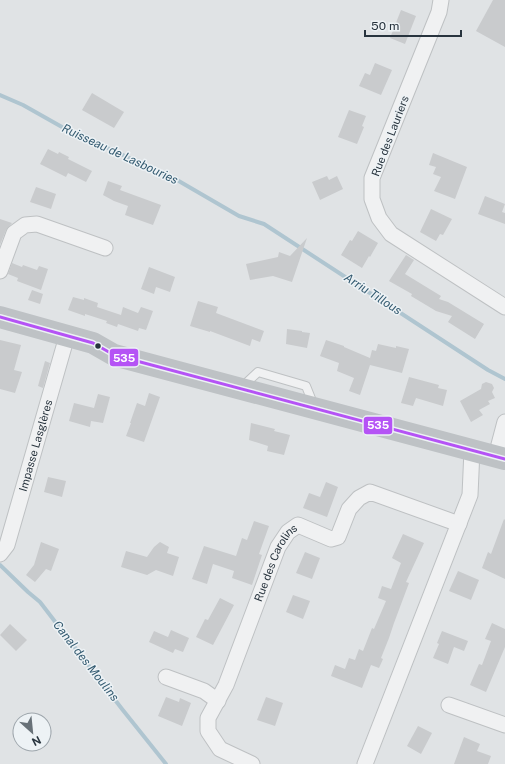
<svg xmlns="http://www.w3.org/2000/svg" width="505" height="764" viewBox="0 0 505 764" font-family="'Public Sans',sans-serif">
<style>
.lines{fill:none;stroke-linecap:round;stroke-linejoin:round}
.stream{stroke:#afc5d0;stroke-width:4}
.building{fill:#c9cbcd}
.lane-casing{stroke:#bec1c3;stroke-width:10}
.street-casing{stroke:#bec1c3;stroke-width:17}
.lane{stroke:#f0f1f2;stroke-width:8}
.street{stroke:#f0f1f2;stroke-width:15}
.secondary{stroke:#bec2c5;stroke-width:22}
.bus-1-casing{stroke:#edf2f5;stroke-width:6}
.bus-1{stroke:#b553f5;stroke-width:3}
.bus-dot{fill:#28343e;stroke:#edf2f5;stroke-width:1.5}
.labels{text-anchor:middle;stroke-width:3;stroke-linejoin:round;paint-order:stroke}
.street-label{font-size:11px;fill:#28343e;stroke:#edf2f5}
.water-label{font-size:12px;font-style:italic;fill:#335a70;stroke:#edf2f5}
.line-badge{stroke:#edf2f5;stroke-width:1.5}
.badge-label{font-size:11px;text-anchor:middle;font-weight:bold;fill:#fff}
</style>
<rect width="100%" height="100%" fill="#e0e3e5"/>
<g class="lines">
<g class="stream">
<polyline points="0,95 23,105 62,127 177,180 239,216 264,224 488,370 505,379"/>
<polyline points="0,565 28,592 40,602 122,709 166,764"/>
</g>
</g>
<g class="building">
<polygon points="493,0 505,0 505,47 476,31"/>
<polygon points="401,10 416,16 405,44 390,38"/>
<polygon points="375,63 392,70 381,95 359,86 365,73 370,75"/>
<polygon points="92,93 124,112 114,128 82,110"/>
<polygon points="349,110 366,116 362,126 364,127 357,144 338,137"/>
<polygon points="48,149 58,154 59,152 69,157 68,159 92,171 86,182 68,173 66,177 40,164"/>
<polygon points="433,153 467,167 455,199 434,191 441,177 433,174 436,167 429,165"/>
<polygon points="327,176 329,180 337,176 343,189 320,200 312,182"/>
<polygon points="108,181 122,186 120,190 161,205 153,225 125,215 128,206 114,201 103,195"/>
<polygon points="36,187 56,194 51,209 30,202"/>
<polygon points="485,196 505,204 502,212 505,213 505,224 478,214"/>
<polygon points="431,209 452,219 443,235 440,234 436,241 420,232"/>
<polygon points="0,219 12,223 6,230 0,245"/>
<polygon points="358,231 378,243 370,257 369,256 362,268 341,255 350,240 352,241"/>
<polygon points="307,238 292,282 273,276 250,280 246,264 278,257 279,252 290,256"/>
<polygon points="406,255 414,260 405,274 441,296 439,299 448,302 484,324 475,339 448,322 452,316 436,311 411,296 412,294 389,281"/>
<polygon points="12,263 22,267 23,265 37,270 39,266 48,269 41,290 17,281 18,278 8,274"/>
<polygon points="149,267 175,277 170,292 156,287 154,294 141,289"/>
<polygon points="32,290 43,294 40,304 28,300"/>
<polygon points="73,297 84,300 84,298 98,303 97,307 121,315 123,307 138,313 141,307 153,311 146,330 139,328 138,331 118,324 117,327 106,323 107,321 85,314 85,316 68,310"/>
<polygon points="198,301 218,307 216,313 264,331 260,342 252,339 250,346 210,331 210,332 190,326"/>
<polygon points="287,329 302,331 302,332 310,333 307,348 286,344"/>
<polygon points="0,340 21,345 14,370 22,372 15,393 0,389"/>
<polygon points="326,340 344,346 344,347 370,358 372,350 376,351 378,344 396,348 396,346 409,349 402,373 370,365 360,395 349,391 354,378 337,371 339,363 320,356"/>
<polygon points="45,361 50,363 43,388 38,386"/>
<polygon points="409,377 439,385 438,388 447,390 443,406 416,398 413,406 401,403"/>
<polygon points="486,382 492,384 494,388 492,392 495,398 488,401 490,404 479,410 483,415 471,422 460,401 481,389 482,384"/>
<polygon points="149,393 160,397 144,442 126,436 131,423 130,423 137,403 145,406"/>
<polygon points="98,394 110,397 103,423 91,421 90,427 69,421 74,403 94,408"/>
<polygon points="251,423 275,429 274,431 290,435 284,455 267,451 268,446 249,440"/>
<polygon points="48,477 66,481 62,497 44,492"/>
<polygon points="326,482 338,487 327,517 303,508 309,493 320,497"/>
<polygon points="504,519 505,520 505,579 482,568 488,552 491,554"/>
<polygon points="254,521 269,526 259,554 262,555 252,585 232,578 234,571 213,564 207,584 192,579 204,546 236,556 242,538 247,540"/>
<polygon points="403,534 424,543 406,582 409,583 394,623 389,638 381,658 383,659 379,668 371,665 362,688 331,676 335,665 345,669 349,658 355,660 359,649 363,651 372,628 374,629 386,601 378,598 382,586 391,589 401,563 392,558"/>
<polygon points="41,542 59,549 51,571 46,569 35,582 26,575 34,565"/>
<polygon points="160,542 169,547 167,553 179,557 173,576 156,570 147,575 121,567 126,551 147,557 154,547"/>
<polygon points="305,552 320,558 312,579 296,573"/>
<polygon points="458,571 479,580 471,600 449,591"/>
<polygon points="293,595 310,601 303,619 286,612"/>
<polygon points="220,598 234,605 213,645 196,637 205,619 208,620"/>
<polygon points="492,623 505,629 505,647 486,692 470,685 479,664 482,665 491,641 485,639"/>
<polygon points="10,624 27,640 16,651 0,635"/>
<polygon points="171,630 189,638 183,652 175,649 173,653 149,642 154,631 168,637"/>
<polygon points="442,631 468,641 464,651 454,647 448,664 433,658 439,644 437,643"/>
<polygon points="166,697 179,702 180,698 191,703 182,726 158,716"/>
<polygon points="266,697 283,703 275,726 257,720"/>
<polygon points="418,726 432,733 421,754 407,746"/>
<polygon points="464,737 480,744 477,751 491,756 488,764 454,764"/>
</g>
<g class="lines">
<defs>
<polyline id="lane" points="242,387 258,372 306,386 314,406"/>
<g id="street">
<polyline points="441,0 439,12 372,178 372,199 379,218 391,234 505,307"/>
<polyline points="0,271 14,233 25,225 37,224 105,248"/>
<polyline points="496,456 505,422"/>
<path id="s1" d="M 0,554 L 7,545 L 67,336"/>
<polyline points="166,677 204,691 218,701"/>
<polyline points="449,705 505,725"/>
<path id="s2" d="M 252,764 L 220,749 L 208,731 L 208,718 L 226,685 L 278,547 L 288,532 L 298,525 L 331,539 L 338,537 L 349,509 L 359,498 L 370,492 L 459,524"/>
<polyline points="365,764 470,495 472,450"/>
</g>
</defs>
<use href="#lane" class="lane-casing"/>
<use href="#street" class="street-casing"/>
<use href="#lane" class="lane"/>
<use href="#street" class="street"/>
<polyline class="secondary" points="0,317 93,343 114,355 505,459"/>
<defs>
<polyline id="bus-1" points="0,317 93,343 114,355 505,459"/>
</defs>
<use href="#bus-1" class="bus-1-casing"/>
<use href="#bus-1" class="bus-1"/>
</g>
<circle class="bus-dot" cx="98" cy="346" r="3.5"/>
<g class="labels">
<g class="street-label">
<text transform="translate(390 136) rotate(-69)" y="4">Rue des Lauriers</text>
<text dy="4" stroke="none"><textPath href="#s1" startOffset="115">Impasse Lasglères</textPath></text>
<text dy="4" stroke="none"><textPath href="#s2" startOffset="240">Rue des Carolins</textPath></text>
</g>
<g class="water-label">
<text transform="translate(120 154) rotate(25)" y="4">Ruisseau de Lasbouries</text>
<text transform="translate(373 294) rotate(33)" y="4">Arriu Tillous</text>
<text transform="translate(86 661) rotate(52)" y="4">Canal des Moulins</text>
</g>
</g>
<g class="line-badge">
<rect x="109" y="348" width="30" height="19" rx="4" fill="#b553f5"/>
<rect x="363" y="416" width="30" height="19" rx="4" fill="#b553f5"/>
</g>
<g class="badge-label">
<text x="124" y="362">535</text>
<text x="378" y="429">535</text>
</g>
<g transform="translate(32 732) rotate(153)"><circle r="19" fill="#edf2f5" stroke="#9ea6ac"/>
<path d="M0-3L7 15L0 10L-7 15Z" fill="#687178"/>
<text y="-6" font-size="11" font-weight="bold" text-anchor="middle" fill="#28343e">N</text>
</g>
<path d="M365 30v6h96v-6" fill="none" stroke="#28343e" stroke-width="2"/>
<text x="371" y="30" font-size="12" fill="#28343e" stroke="#edf2f5" stroke-width="3" paint-order="stroke">50 m</text>
</svg>
